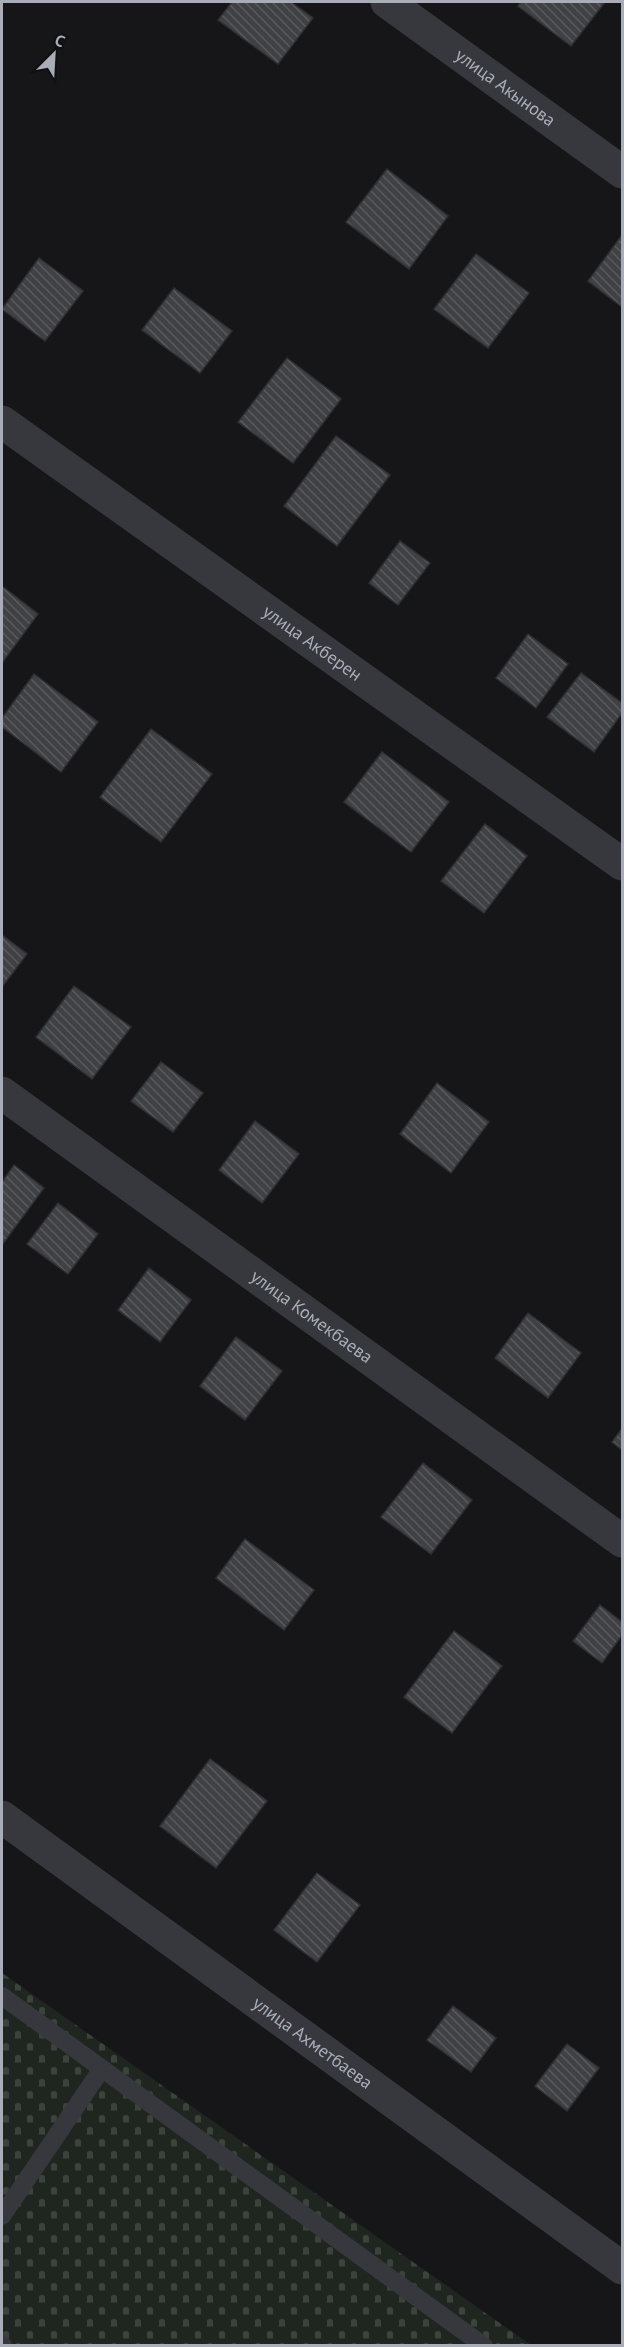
<svg xmlns="http://www.w3.org/2000/svg" width="624" height="2347" viewBox="0 0 624 2347" font-family="'PT Sans',sans-serif">
<style>
.cemetery{fill:url(#cemetery-stones)}
.building{fill:url(#building-back-hatch);stroke:#303034;stroke-width:1.5}
.lines{fill:none;stroke-linecap:round;stroke-linejoin:round}
.lane{stroke:#37383d;stroke-width:18}
.street{stroke:#37383d;stroke-width:33}
.labels{text-anchor:middle;stroke-width:6;stroke-linejoin:round;paint-order:stroke}
.street-label{font-size:18px;fill:#a8adb8;stroke:#111113}
</style>
<defs>
<pattern id="cemetery-stones" width="16" height="16" patternUnits="userSpaceOnUse" patternTransform="scale(1.5)"><rect width="16" height="16" fill="#1e261f"/><path d="M2 7V4a2 2 0 0 1 4 0v3zM10 15v-3a2 2 0 0 1 4 0v3z" fill="#3c433d"/></pattern>
<pattern id="building-back-hatch" width="6" height="6" patternUnits="userSpaceOnUse" patternTransform="scale(1.5)"><rect width="6" height="6" fill="#404145"/><path d="M-1 5l2 2M0 0l6 6M5-1l2 2" fill="none" stroke="#595a5e"/></pattern>
</defs>
<rect width="100%" height="100%" fill="#161618"/>
<polygon class="cemetery" points="2,1973 531,2345 2,2345"/>
<g class="building">
<polygon points="232,2 291,2 313,18 278,64 218,20"/>
<polygon points="521,2 605,2 571,46 518,6"/>
<polygon points="387,169 448,216 409,269 346,222"/>
<polygon points="622,235 622,307 588,281"/>
<polygon points="476,254 529,293 488,348 434,309"/>
<polygon points="39,258 83,291 45,341 2,309"/>
<polygon points="174,288 232,331 200,373 142,330"/>
<polygon points="287,358 341,399 293,463 238,422"/>
<polygon points="336,436 390,475 337,546 284,506"/>
<polygon points="400,541 430,563 398,605 369,583"/>
<polygon points="2,586 38,614 2,663"/>
<polygon points="528,634 568,664 536,708 496,678"/>
<polygon points="581,673 622,703 622,713 594,752 547,717"/>
<polygon points="34,674 98,722 61,772 2,727 2,718"/>
<polygon points="151,729 212,774 161,842 100,797"/>
<polygon points="382,752 449,802 411,852 344,802"/>
<polygon points="485,824 527,856 484,913 441,881"/>
<polygon points="2,935 27,954 2,987"/>
<polygon points="74,986 131,1027 92,1079 36,1037"/>
<polygon points="161,1062 203,1093 173,1132 131,1101"/>
<polygon points="437,1083 489,1122 451,1173 400,1134"/>
<polygon points="255,1121 299,1154 262,1203 219,1170"/>
<polygon points="14,1165 44,1188 2,1245 2,1182"/>
<polygon points="58,1203 98,1234 68,1274 27,1244"/>
<polygon points="149,1268 191,1300 160,1342 118,1310"/>
<polygon points="528,1313 581,1353 548,1398 495,1358"/>
<polygon points="236,1337 282,1371 245,1420 200,1386"/>
<polygon points="622,1428 622,1450 612,1442"/>
<polygon points="423,1463 472,1500 431,1554 381,1517"/>
<polygon points="245,1539 314,1590 284,1630 216,1578"/>
<polygon points="600,1605 622,1622 622,1635 602,1663 573,1641"/>
<polygon points="454,1631 502,1666 452,1733 404,1697"/>
<polygon points="210,1759 267,1801 216,1868 160,1826"/>
<polygon points="317,1873 360,1905 317,1962 274,1930"/>
<polygon points="453,2006 496,2038 471,2072 427,2040"/>
<polygon points="567,2044 599,2068 567,2111 535,2086"/>
</g>
<g class="lines">
<g class="lane">
<polyline points="2,1996 484,2346"/>
<polyline points="2,2216 101,2070"/>
<polyline points="2,2344 3,2346"/>
</g>
<g class="street">
<path id="s1" d="M 387,2 L 622,172"/>
<path id="s2" d="M 2,422 L 622,864"/>
<path id="s3" d="M 2,1093 L 622,1541"/>
<path id="s4" d="M 2,1817 L 622,2268"/>
</g>
</g>
<g class="labels">
<g class="street-label">
<text dy="6" stroke="none"><textPath href="#s1" startOffset="146">улица Акынова</textPath></text>
<text dy="6" stroke="none"><textPath href="#s2" startOffset="381">улица Акберен</textPath></text>
<text dy="6" stroke="none"><textPath href="#s3" startOffset="382">улица Комекбаева</textPath></text>
<text dy="6" stroke="none"><textPath href="#s4" startOffset="384">улица Ахметбаева</textPath></text>
</g>
</g>
<rect width="624" height="2347" fill="none" stroke="#a8adb8" stroke-width="6"/>
<g transform="translate(54 54) rotate(24)" stroke="#111113" stroke-width="4.5" paint-order="stroke">
<path d="M0-4.5L10 22L0 15L-10 22Z" fill="#a8adb8"/>
<text y="-9" font-size="16" font-weight="bold" text-anchor="middle" fill="#a8adb8">С</text>
</g>
</svg>
